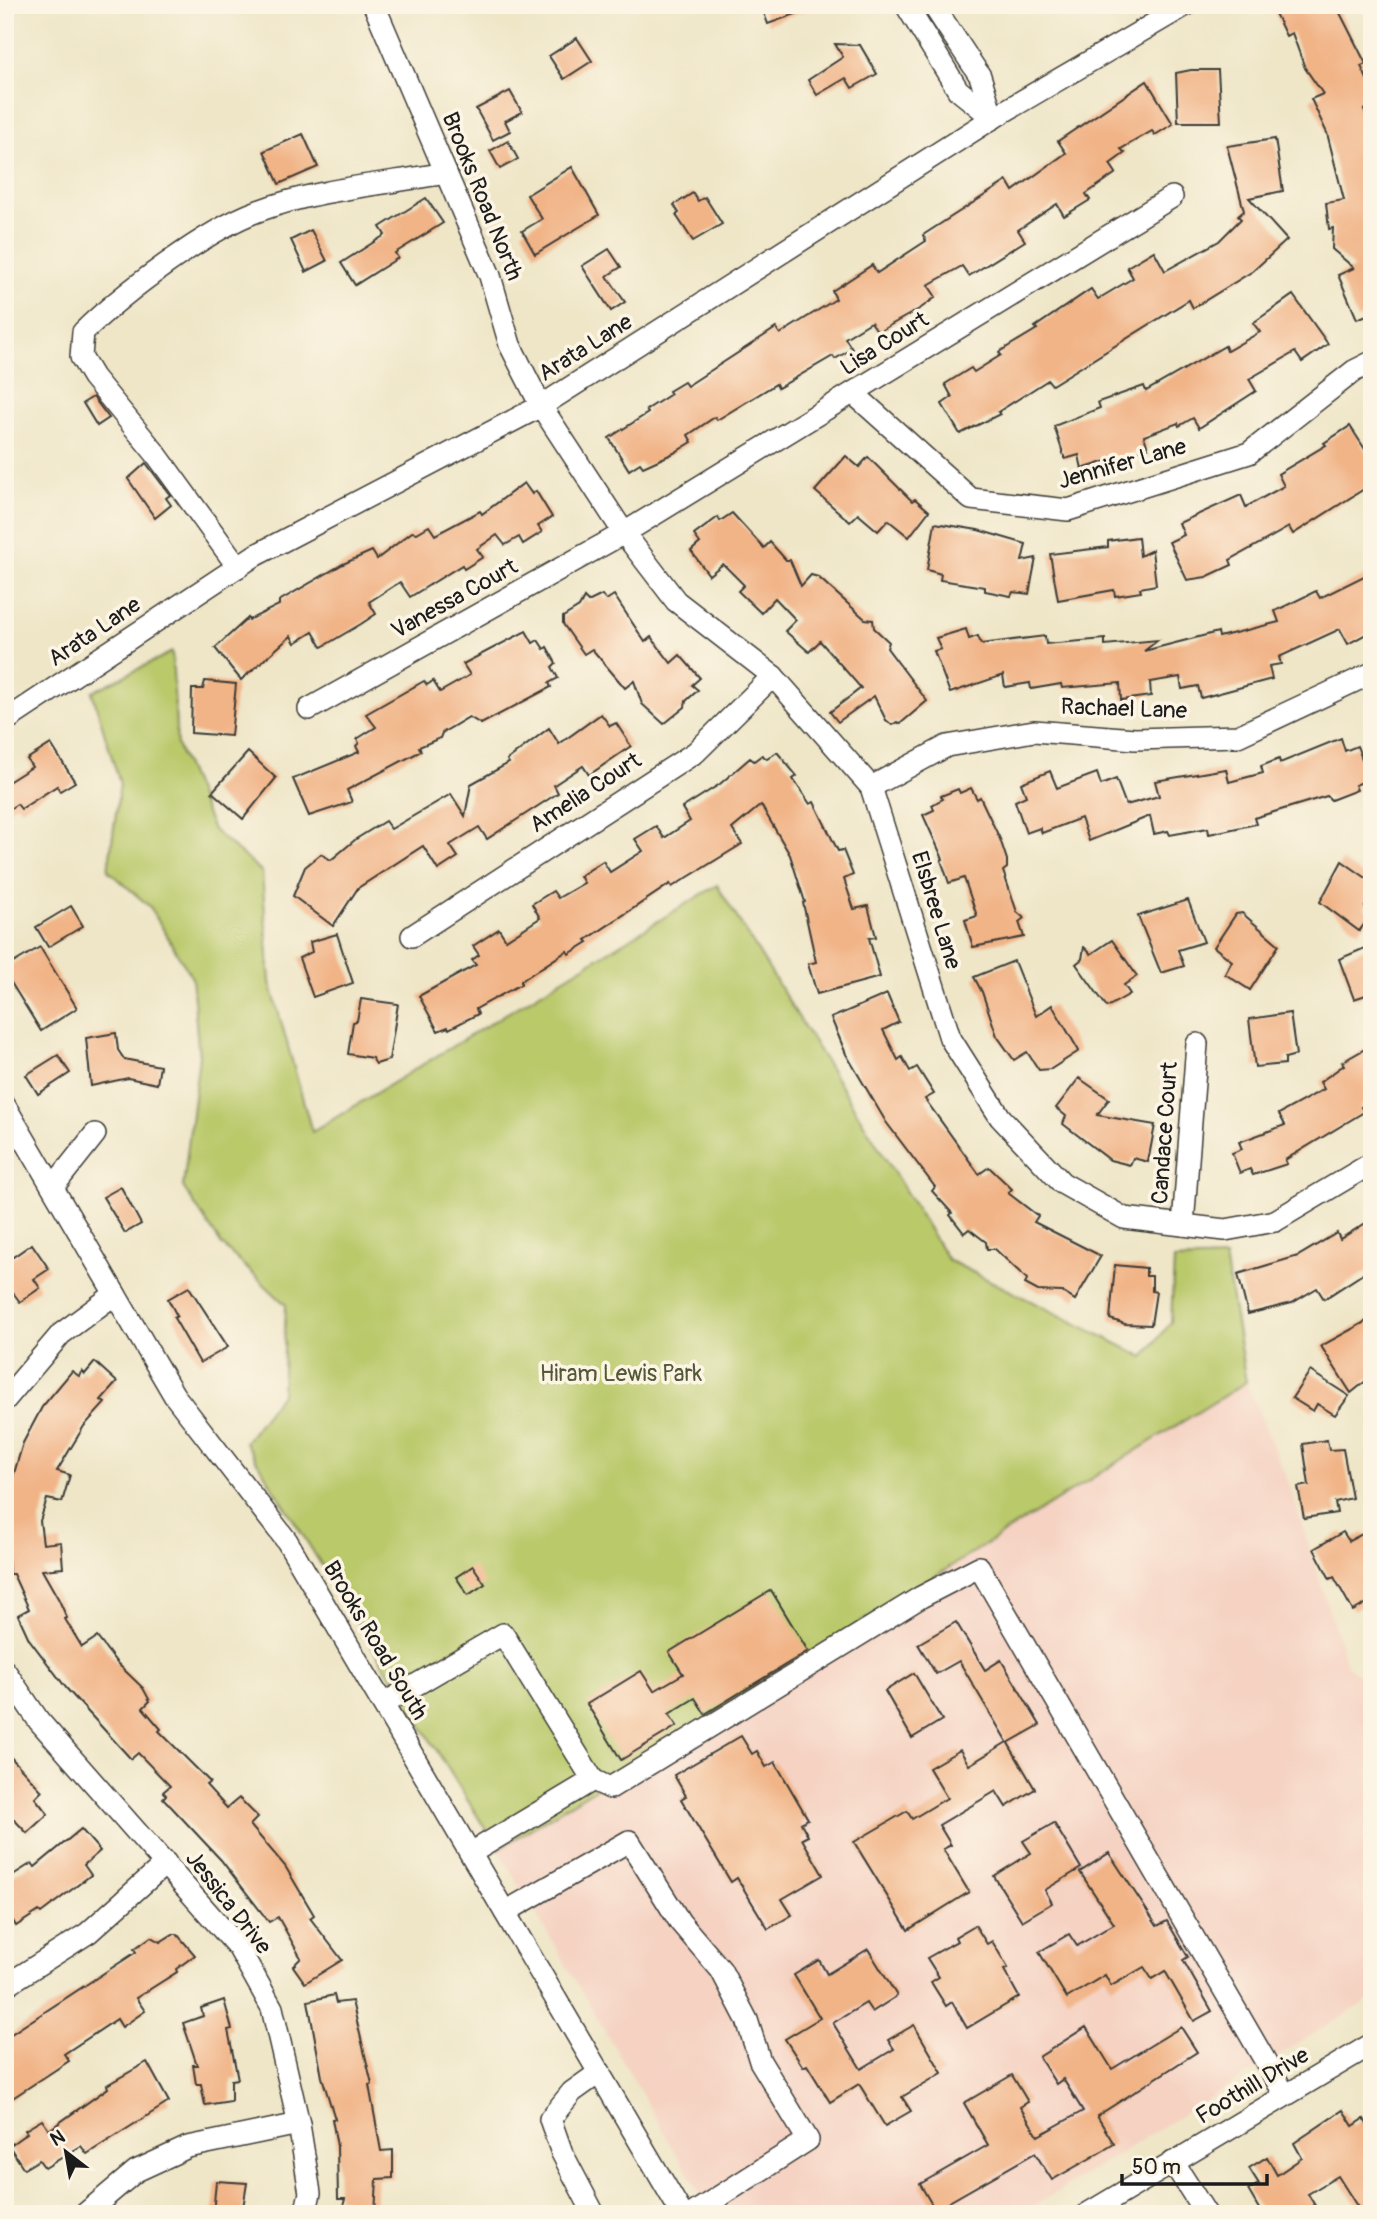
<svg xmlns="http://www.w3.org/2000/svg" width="1377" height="2219" viewBox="0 0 1377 2219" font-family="Pangolin,sans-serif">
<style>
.built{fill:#f5d2c2}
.green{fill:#bac96b;stroke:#6b7244;stroke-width:2}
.building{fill:#f1b487}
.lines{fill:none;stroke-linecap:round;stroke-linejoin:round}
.minor-casing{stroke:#3c3a36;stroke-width:24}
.minor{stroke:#fff;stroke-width:21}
.labels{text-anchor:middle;stroke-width:7;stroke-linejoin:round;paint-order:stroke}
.street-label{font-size:23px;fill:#1c1c1c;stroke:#fcf5e5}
.park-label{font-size:23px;fill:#535938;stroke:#fcf5e5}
</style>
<rect width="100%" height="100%" fill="#fcf5e5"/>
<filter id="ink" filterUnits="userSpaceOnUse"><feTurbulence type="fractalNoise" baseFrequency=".0143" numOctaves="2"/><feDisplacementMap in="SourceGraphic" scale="14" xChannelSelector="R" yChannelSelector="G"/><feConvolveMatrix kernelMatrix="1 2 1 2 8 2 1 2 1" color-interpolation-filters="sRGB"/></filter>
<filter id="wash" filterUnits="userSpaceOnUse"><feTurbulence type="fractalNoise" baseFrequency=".00686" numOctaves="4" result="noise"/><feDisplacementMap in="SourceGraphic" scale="28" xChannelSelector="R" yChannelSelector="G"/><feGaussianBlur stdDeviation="1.57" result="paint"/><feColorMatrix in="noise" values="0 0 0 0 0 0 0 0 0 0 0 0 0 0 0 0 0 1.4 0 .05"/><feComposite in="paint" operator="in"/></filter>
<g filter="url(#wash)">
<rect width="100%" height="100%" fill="#efe6c8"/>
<polygon class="built" points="1246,1382 1289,1484 1347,1666 1372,1684 1372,1998 1021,2214 712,2214 498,1849"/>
<polygon class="green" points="172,652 177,745 213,830 262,872 270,982 312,1132 717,885 948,1260 1144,1357 1171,1322 1174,1260 1225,1258 1246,1382 498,1849 245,1442 282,1393 286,1305 222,1245 183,1187 199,1056 192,978 150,907 108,870 120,784 92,692"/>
<g id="blocks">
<g class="building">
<polygon points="761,5 815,5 815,7 768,24"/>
<polygon points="1271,5 1336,5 1366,64 1361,66 1372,90 1372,107 1364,110 1372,129 1372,313 1357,319 1338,275 1354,268 1332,249 1333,228 1329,229 1326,203 1344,200 1327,133 1311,99 1323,94 1305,68 1292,33 1286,36"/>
<polygon points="577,38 592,61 564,79 549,56"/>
<polygon points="835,44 860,45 877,74 852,88 846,78 817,95 808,80 843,57"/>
<polygon points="1191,70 1218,70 1221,122 1178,122 1176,73"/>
<polygon points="1147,81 1173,124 1155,135 1152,131 1121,149 1125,153 1110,164 1116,173 1086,194 1090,200 1064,216 1057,204 1018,230 1025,241 969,276 962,266 928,285 936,297 921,308 878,332 871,322 845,338 852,349 835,359 833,356 778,388 776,384 717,420 715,417 688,435 692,442 674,453 643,467 640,463 629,470 609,438 648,413 646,410 671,394 669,391 684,382 687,386 776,328 780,334 836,299 832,291 872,265 877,273 926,241 923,235 1007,181 1013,191 1066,153 1058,141"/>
<polygon points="510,91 522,112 505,121 510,131 493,140 476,109"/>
<polygon points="303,134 318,167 279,184 264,151"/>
<polygon points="1275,139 1283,191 1249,198 1287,240 1253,271 1193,308 1189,300 1052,385 1048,380 998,412 1000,414 960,434 942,404 952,397 945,384 971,368 974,372 1001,355 999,352 1037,329 1035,327 1091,289 1098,299 1133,278 1127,267 1154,251 1165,271 1219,241 1241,219 1238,216 1244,211 1227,146"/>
<polygon points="508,141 518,159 500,169 490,151"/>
<polygon points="572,167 599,215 535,254 522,231 542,219 527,195"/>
<polygon points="693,193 698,201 705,197 722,224 693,241 676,215 679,213 674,205"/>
<polygon points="426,198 443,223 395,253 398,258 355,285 341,263 385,235 380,227"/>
<polygon points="311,230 327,261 306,272 291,240"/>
<polygon points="609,249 621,267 607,276 625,302 611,311 582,266"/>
<polygon points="1293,295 1328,344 1302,362 1295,352 1249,379 1256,391 1199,428 1193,418 1179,426 1178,423 1144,436 1148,448 1082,469 1079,455 1065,459 1054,426 1100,408 1098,402 1144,386 1146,391 1225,346 1227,351 1260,332 1253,323"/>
<polygon points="93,397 109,418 97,426 83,403"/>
<polygon points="1350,426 1372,460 1372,484 1293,534 1289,527 1230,560 1232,565 1206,577 1187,580 1169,542 1184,535 1179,523 1241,495 1246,507 1284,486 1278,474 1326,445 1324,443"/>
<polygon points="846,456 859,467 868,457 912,501 915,499 929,511 909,537 888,520 878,531 858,514 850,522 815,491"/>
<polygon points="146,463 170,495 166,498 171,505 155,518 128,479"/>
<polygon points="524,483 532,494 536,491 552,517 538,526 542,532 523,544 519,537 505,545 497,535 477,549 483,557 464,569 462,565 410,597 400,582 369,602 376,614 361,624 322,647 313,632 295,643 291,636 241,680 215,648 248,618 249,620 279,605 279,601 343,564 372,551 377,559 412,532 417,533 429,526 435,535 480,511 482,514"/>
<polygon points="732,513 764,548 770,542 786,560 790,560 801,586 811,575 818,577 865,619 873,620 874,628 889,642 887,648 927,701 900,724 897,722 892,725 886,720 874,696 838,722 830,712 861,688 820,641 809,652 785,631 796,620 775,598 761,613 738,591 744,585 723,564 709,575 691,551 700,543 694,535 718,517 720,521"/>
<polygon points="935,523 978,530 1026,544 1022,561 1036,558 1029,594 1013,592 1011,596 985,591 985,587 940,580 941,574 927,570"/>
<polygon points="1138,537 1140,556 1152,550 1156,585 1140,588 1141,592 1115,596 1114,590 1058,600 1050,554 1108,547 1108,541"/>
<polygon points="1372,572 1372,631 1348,644 1340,629 1279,657 1281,664 1269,666 1272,679 1201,698 1198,686 1182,689 1180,677 1150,682 1151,696 1121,700 1120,683 1062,688 1061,684 1031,689 1030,683 1005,687 1003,675 950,693 934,651 941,649 936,638 966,629 969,639 978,636 981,644 1045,636 1046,644 1105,639 1105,645 1158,640 1144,651 1218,632 1219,637 1279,622 1275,611 1316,591 1320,598"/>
<polygon points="602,595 606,600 614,595 645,642 651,637 671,663 680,655 700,678 692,685 698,690 686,701 685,707 664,724 642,704 634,681 625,688 592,649 584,654 563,624 563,617 579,607 584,598 588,602"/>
<polygon points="526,631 533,643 538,640 544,649 547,647 556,663 552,667 558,678 549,683 551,687 481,724 469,717 442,733 440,738 419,747 421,751 347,790 352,802 309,816 293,779 359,752 356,746 359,743 357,739 376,727 366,714 424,681 427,685 433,681 440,692 470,675 463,664"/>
<polygon points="205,681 236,684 231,736 191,733 192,689 203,689"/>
<polygon points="601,714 610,726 616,723 631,746 589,775 583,766 554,785 558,793 487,839 479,827 450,845 458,857 438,870 423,846 358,888 333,926 293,896 305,867 321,854 331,860 356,839 385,821 391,829 451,794 465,816 471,784 509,763 507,760 549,728 559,744"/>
<polygon points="1341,738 1345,751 1357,746 1370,779 1355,785 1357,790 1331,800 1327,796 1254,818 1256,824 1209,834 1208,828 1170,835 1168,831 1154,834 1150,816 1089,841 1081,818 1042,833 1040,828 1026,833 1015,801 1026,796 1021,783 1050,771 1057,788 1097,773 1101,785 1116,779 1126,805 1159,796 1155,781 1226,769 1229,782 1263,773 1261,766 1279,759 1280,763"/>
<polygon points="51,744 75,782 60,791 57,786 21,809 17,804 5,812 5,784 32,767 27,759"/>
<polygon points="248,752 276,778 243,819 212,792"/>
<polygon points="777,752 797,776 793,779 810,804 814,802 838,851 843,850 853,875 844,879 854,909 868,906 876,937 869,938 880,977 817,994 808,964 816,962 803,903 805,902 790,855 761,805 732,829 742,844 672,887 670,884 586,940 588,942 569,954 567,951 521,981 521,984 476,1009 478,1014 449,1029 448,1027 438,1031 419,996 476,965 472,960 479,955 473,946 499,929 506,940 540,918 532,904 553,891 558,898 584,883 580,876 603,861 610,872 643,851 635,839 656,826 664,838 690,821 682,808 720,784 750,758 754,761 762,755 767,759"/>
<polygon points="971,788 977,799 980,797 1000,839 1007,860 1007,868 1003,871 1017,912 1024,918 1019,922 1024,937 973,947 965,920 977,916 964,878 949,883 941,860 943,859 923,815 934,810 932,805 943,799 941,796 958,789 960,793"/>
<polygon points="1342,861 1372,882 1372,899 1365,907 1372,914 1359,931 1320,902"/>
<polygon points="1188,900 1204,942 1178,950 1184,966 1161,973 1138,916"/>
<polygon points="71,906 83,926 48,947 36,927"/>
<polygon points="1242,913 1279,945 1250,990 1225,974 1232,961 1214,947 1236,914"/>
<polygon points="337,934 353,983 313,997 299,958 312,952 310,942"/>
<polygon points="1112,940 1137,976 1124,985 1130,994 1107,1007 1076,964 1082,959 1084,947 1091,954"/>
<polygon points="1372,945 1372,993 1354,999 1339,959"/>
<polygon points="40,947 77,1008 41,1031 5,973 5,968"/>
<polygon points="1014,961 1036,1016 1052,1005 1079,1051 1051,1069 1039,1070 1027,1052 1014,1060 997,1036 982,992 974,977"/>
<polygon points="887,994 899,1022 883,1030 898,1060 902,1057 910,1071 917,1067 934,1094 925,1099 979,1174 989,1167 1012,1189 1008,1193 1038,1216 1034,1222 1101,1256 1075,1300 1062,1292 1038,1291 1025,1284 1027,1279 995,1249 987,1249 986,1242 969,1229 964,1233 950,1215 952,1213 932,1191 935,1187 886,1122 846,1054 831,1018"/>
<polygon points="361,999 398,1004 389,1060 376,1064 372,1058 348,1054 353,1022 357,1021"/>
<polygon points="1290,1013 1296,1055 1285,1058 1285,1064 1255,1067 1249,1019"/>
<polygon points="116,1033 118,1050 124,1059 160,1066 157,1084 128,1078 91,1086 86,1038"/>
<polygon points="1372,1045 1372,1100 1361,1107 1364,1112 1285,1160 1287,1164 1253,1175 1250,1169 1240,1173 1232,1153 1242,1149 1239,1142 1285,1125 1279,1114 1324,1089 1320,1082 1344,1065 1342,1062"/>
<polygon points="58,1055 70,1073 38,1094 26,1075"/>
<polygon points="1079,1078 1109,1099 1097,1115 1155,1125 1148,1162 1133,1158 1130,1165 1110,1160 1063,1124 1066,1116 1056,1108"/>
<polygon points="121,1187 141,1224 125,1233 103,1197"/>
<polygon points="1372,1219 1372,1268 1324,1299 1317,1288 1292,1303 1248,1314 1238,1274 1298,1256 1337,1233 1340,1239"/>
<polygon points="32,1244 49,1269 34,1279 40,1288 20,1302 5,1282 5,1251 13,1257"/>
<polygon points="1115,1265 1146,1268 1146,1276 1152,1276 1152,1291 1156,1292 1151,1325 1125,1324 1110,1319"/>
<polygon points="189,1287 228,1347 200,1363 174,1318 177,1316 168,1299"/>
<polygon points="1372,1318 1372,1376 1351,1393 1321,1346"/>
<polygon points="95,1362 117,1382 101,1400 105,1403 84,1426 57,1471 70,1475 62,1502 47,1499 40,1521 43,1544 61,1542 63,1568 42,1570 59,1600 67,1618 65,1619 82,1647 97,1637 117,1663 143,1688 150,1701 143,1708 161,1729 159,1731 210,1782 206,1785 227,1808 239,1798 258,1817 250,1825 285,1866 314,1915 310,1918 342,1960 305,1983 293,1966 301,1958 278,1917 269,1922 221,1860 163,1798 166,1795 163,1792 170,1786 138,1753 131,1759 67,1689 29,1639 18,1615 29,1609 13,1574 9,1574 5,1504 23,1443 42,1407 72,1371 79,1376 82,1371 85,1374"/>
<polygon points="1310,1371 1349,1396 1335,1415 1317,1404 1313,1411 1292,1398"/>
<polygon points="1327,1440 1329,1450 1343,1449 1352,1498 1335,1502 1337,1513 1304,1518 1298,1487 1309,1485 1303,1444"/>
<polygon points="1343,1532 1349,1541 1364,1533 1372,1546 1372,1600 1353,1611 1334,1577 1330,1579 1314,1549"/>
<polygon points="473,1566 485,1584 468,1595 456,1577"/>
<polygon points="771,1590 808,1651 705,1714 695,1698 669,1714 677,1726 621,1760 587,1704 641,1671 654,1691 683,1674 669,1652"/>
<polygon points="956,1622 985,1670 1001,1660 1040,1725 1008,1743 1035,1789 1006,1807 996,1791 939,1825 951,1845 943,1849 969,1892 908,1930 854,1842 907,1811 912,1819 947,1798 929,1768 960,1750 969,1765 1007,1742 959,1661 936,1674 918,1644"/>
<polygon points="914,1673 942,1720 912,1738 885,1691"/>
<polygon points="741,1736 752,1754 757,1751 766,1767 775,1762 808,1819 801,1823 808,1836 802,1839 823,1875 782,1899 792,1915 768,1929 737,1878 731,1882 681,1799 686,1796 674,1775"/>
<polygon points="5,1751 42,1791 35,1798 48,1814 27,1833 5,1810"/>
<polygon points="1054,1823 1081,1868 1045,1890 1052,1903 1022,1921 994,1876 1031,1853 1023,1841"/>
<polygon points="81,1829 100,1851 84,1865 91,1875 41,1913 39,1911 16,1926 13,1921 5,1926 5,1880 32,1863 35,1867"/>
<polygon points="1109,1853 1157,1926 1167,1921 1188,1957 1183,1960 1212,2011 1194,2021 1165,1971 1152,1979 1144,1967 1111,1986 1105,1975 1067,1998 1039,1952 1069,1934 1077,1946 1114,1924 1080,1872"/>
<polygon points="975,1925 987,1944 992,1941 1008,1968 1004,1970 1019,1997 967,2028 952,2002 946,2006 931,1982 939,1977 927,1958 957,1941 955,1937"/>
<polygon points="173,1934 177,1934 195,1955 176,1969 177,1972 136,1998 145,2011 122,2027 117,2019 64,2054 69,2061 5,2103 5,2038 136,1952 134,1949 151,1937 160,1942"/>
<polygon points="868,1949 897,1996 872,2012 866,2003 833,2023 861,2069 894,2049 888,2040 914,2025 942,2073 902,2097 911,2111 885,2126 859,2084 830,2102 807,2065 803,2067 785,2039 820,2018 794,1975 819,1960 827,1974"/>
<polygon points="334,1995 336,2003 352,2001 372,2084 369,2085 381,2151 393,2150 393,2178 377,2179 375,2214 341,2214 345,2199 338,2199 337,2146 332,2119 335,2119 322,2077 308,2001"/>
<polygon points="224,2000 232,2029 228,2030 238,2079 231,2080 231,2101 205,2105 201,2084 196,2084 193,2065 197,2065 183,2023 203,2016 201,2008"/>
<polygon points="1086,2027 1112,2069 1181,2027 1197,2052 1097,2116 1114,2144 1089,2159 1052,2180 1035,2153 935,2210 920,2184 988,2145 964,2103 1012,2075 1028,2102 1020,2107 1038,2136 1083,2111 1063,2079 1056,2084 1039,2057"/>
<polygon points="147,2062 169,2102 87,2154 81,2146 45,2168 39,2160 24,2169 9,2146 27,2133 25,2130 42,2120 49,2130 108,2088 107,2085"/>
<polygon points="1343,2110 1353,2126 1364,2119 1372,2133 1372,2214 1362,2214 1338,2176 1308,2194 1320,2214 1262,2214 1248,2190 1259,2184 1249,2168 1267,2157 1277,2175 1302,2158 1294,2143"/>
<polygon points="216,2181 247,2183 242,2214 213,2214"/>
</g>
</g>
</g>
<g filter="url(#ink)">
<use href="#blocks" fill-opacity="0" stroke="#3c3a36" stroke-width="2"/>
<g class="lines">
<defs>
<g id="minor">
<polyline points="374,5 490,276 510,345 541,406 624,533 676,601 773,676 871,787 950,1038 1000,1117 1062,1183 1124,1218 1225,1230 1275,1221 1372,1163"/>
<polyline points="906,5 958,90 993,118"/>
<polyline points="933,5 980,76 993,118"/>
<polyline points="853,393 971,499 1068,510 1249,453 1354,371 1372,362"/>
<path d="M 238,567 L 156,454 L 93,377 L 81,357 L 83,332 C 123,293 206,230 258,211 C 317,189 385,184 446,173"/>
<polyline points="309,709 624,533 1172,197"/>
<polyline points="5,721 254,556 541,406 993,118 1186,5"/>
<polyline points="871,787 947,746 1034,731 1135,739 1238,736 1372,673"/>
<polyline points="412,936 696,752 773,676"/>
<polyline points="5,1106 174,1395 287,1541 682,2214"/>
<polyline points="53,1187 95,1134"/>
<polyline points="1183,1225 1197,1044"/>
<polyline points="5,1400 61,1334 115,1294"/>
<polyline points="5,1671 39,1721 238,1947 272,2008 299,2124 310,2193 305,2214"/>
<polyline points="383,1704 503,1634 593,1780 471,1853"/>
<polyline points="593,1780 610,1788 921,1597 979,1567 1285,2095"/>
<polyline points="505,1912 629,1841 680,1922 721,1970 747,2020 760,2061 808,2140 692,2214"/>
<polyline points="5,1986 88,1933 166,1863"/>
<polyline points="1173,2162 1206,2214"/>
<polyline points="85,2214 136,2171 188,2147 299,2124"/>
<polyline points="594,2214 562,2153 550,2119 572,2092 600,2072"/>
<polyline points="1087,2214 1372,2044"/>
</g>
</defs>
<use href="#minor" class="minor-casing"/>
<use href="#minor" class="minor"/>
</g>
</g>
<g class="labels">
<g class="street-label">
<text transform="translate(483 196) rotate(68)" y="8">Brooks Road North</text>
<text transform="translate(884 343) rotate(-32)" y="8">Lisa Court</text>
<text transform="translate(585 347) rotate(-32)" y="8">Arata Lane</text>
<text transform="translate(1122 463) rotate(-16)" y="8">Jennifer Lane</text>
<text transform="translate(454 598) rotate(-29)" y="8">Vanessa Court</text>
<text transform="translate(94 631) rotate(-34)" y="8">Arata Lane</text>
<text transform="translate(1124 708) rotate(2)" y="8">Rachael Lane</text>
<text transform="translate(585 792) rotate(-33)" y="8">Amelia Court</text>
<text transform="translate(937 910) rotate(73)" y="8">Elsbree Lane</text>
<text transform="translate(1164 1133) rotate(-86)" y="8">Candace Court</text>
<text transform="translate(376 1640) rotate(59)" y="8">Brooks Road South</text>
<text transform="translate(229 1902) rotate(52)" y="8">Jessica Drive</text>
<text transform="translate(1252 2085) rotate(-31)" y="8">Foothill Drive</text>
</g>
<g class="park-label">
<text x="621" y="1381">Hiram Lewis Park</text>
</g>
</g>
<rect width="1377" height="2219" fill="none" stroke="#fcf5e5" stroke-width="28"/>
<g transform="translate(66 2152) rotate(329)" stroke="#fcf5e5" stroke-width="5" paint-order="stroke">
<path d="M0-5L12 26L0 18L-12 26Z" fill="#1c1c1c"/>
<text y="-10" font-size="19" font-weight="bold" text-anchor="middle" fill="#1c1c1c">N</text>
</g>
<path d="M1122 2174v10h145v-10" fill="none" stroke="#1c1c1c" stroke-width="3.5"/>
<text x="1132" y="2174" font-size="21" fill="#1c1c1c" stroke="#fcf5e5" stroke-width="5" paint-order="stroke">50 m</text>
</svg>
